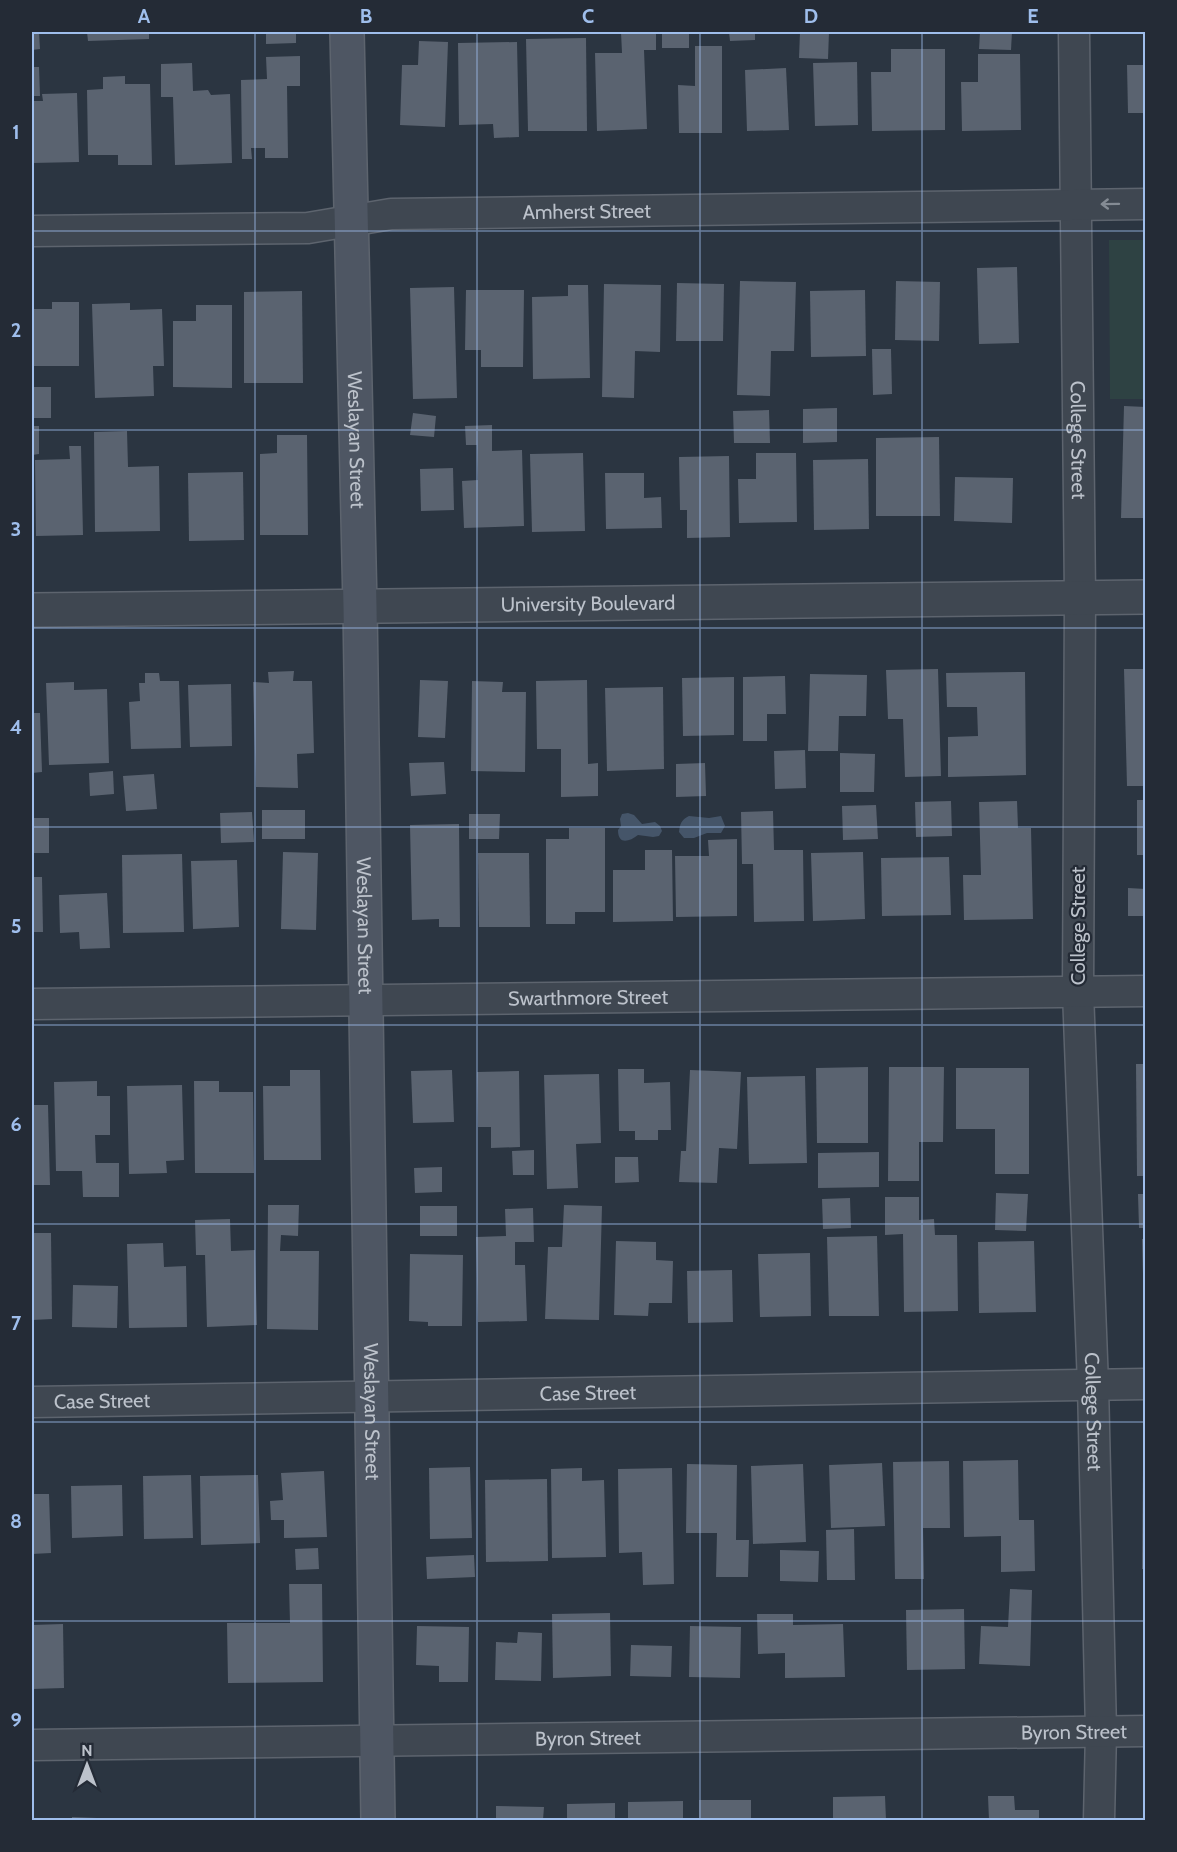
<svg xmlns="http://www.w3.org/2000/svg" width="1177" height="1852" viewBox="0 0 1177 1852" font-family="Cabin,sans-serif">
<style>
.green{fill:#2e4243}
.water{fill:#455569}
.building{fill:#5a6370}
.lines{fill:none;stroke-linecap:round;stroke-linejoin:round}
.minor-casing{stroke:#5d646e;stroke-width:33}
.tertiary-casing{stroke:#5d646e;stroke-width:36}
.secondary-casing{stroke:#5d646e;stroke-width:36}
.minor{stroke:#3f4751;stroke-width:30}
.tertiary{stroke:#3f4751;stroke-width:33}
.secondary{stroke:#4e5663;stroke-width:33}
.oneway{stroke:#848b94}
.grid{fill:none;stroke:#9fbeec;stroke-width:1.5;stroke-opacity:0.55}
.labels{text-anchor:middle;stroke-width:4.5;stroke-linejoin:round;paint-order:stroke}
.street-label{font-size:20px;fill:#bcc2cb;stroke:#242b36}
.neatline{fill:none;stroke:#9fbeec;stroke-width:2}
.grid-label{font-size:20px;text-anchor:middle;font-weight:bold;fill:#9fbeec}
</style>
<rect width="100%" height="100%" fill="#2b3541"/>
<polygon class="green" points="1145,240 1145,399 1110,399 1109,240"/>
<g class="water">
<path d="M 628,813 L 634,815 L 642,824 L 655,822 L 660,826 L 662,831 L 659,836 L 653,837 L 638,835 C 629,842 618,845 618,830 L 621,826 L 620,819 L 622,814 Z"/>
<path d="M 689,816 L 709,818 L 721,816 L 725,826 L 721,833 L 707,833 L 694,838 L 684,838 L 679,832 C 680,824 681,820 689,816 Z"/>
</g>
<g class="building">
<polygon points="32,32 39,32 40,49 32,50"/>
<polygon points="87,32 149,32 149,39 88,41"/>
<polygon points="266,32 296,32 296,43 266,44"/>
<polygon points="621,32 656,32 656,50 644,50 647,129 597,131 595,53 622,53"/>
<rect x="662" y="32" width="27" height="16"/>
<polygon points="729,32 755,32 755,40 730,41"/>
<polygon points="800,32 829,32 828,59 799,58"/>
<polygon points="980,32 1012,32 1011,50 979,49"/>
<polygon points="586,38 587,131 528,131 526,39"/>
<polygon points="419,41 448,42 445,127 400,125 402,65 418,65"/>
<polygon points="517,42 519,137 494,138 493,124 459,125 458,43"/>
<polygon points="695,46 722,46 722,133 679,133 678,85 695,86"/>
<polygon points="891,49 945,49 945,130 872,131 871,72 891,72"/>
<polygon points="978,54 1020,54 1021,130 962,131 961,82 978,82"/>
<polygon points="300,56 300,86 287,86 288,158 265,158 265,148 251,148 252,159 242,159 241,80 267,79 266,57"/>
<polygon points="857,62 858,125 815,126 813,63"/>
<polygon points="192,63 193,91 208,90 211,95 230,94 232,163 175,165 173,97 161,97 161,64"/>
<polygon points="1127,65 1146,65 1146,113 1128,113"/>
<polygon points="32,67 39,67 40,96 32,96"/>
<polygon points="786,68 789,130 747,131 745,70"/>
<polygon points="125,76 125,84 150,84 152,165 118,165 118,155 88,155 87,90 103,89 103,77"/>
<polygon points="77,93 79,162 32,163 32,101 43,101 42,94"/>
<polygon points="1017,267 1019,343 979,344 977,268"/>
<polygon points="740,281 796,282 794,351 771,351 770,396 737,395"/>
<polygon points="896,281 940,282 939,341 895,340"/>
<polygon points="677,283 724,284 723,341 676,341"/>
<polygon points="604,284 661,285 660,352 635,351 634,398 602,397"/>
<polygon points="568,285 588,285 590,378 533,379 532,297 568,296"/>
<polygon points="454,287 457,398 413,399 410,288"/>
<polygon points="466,290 524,290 523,367 481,367 481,350 465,350"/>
<polygon points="865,290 866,356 811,357 810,291"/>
<polygon points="302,291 303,383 244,383 244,292"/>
<polygon points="52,302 79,302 79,366 32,366 32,309 52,309"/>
<polygon points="130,303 130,310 162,309 164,366 153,366 154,396 95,398 92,304"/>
<polygon points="196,305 232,305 232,388 173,387 173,321 196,321"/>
<polygon points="872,349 891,349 892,394 873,395"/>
<rect x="32" y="387" width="19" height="31"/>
<polygon points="1124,406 1146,407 1146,518 1121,518"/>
<polygon points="837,408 837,442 803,443 803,409"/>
<polygon points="769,410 770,443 734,443 733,411"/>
<polygon points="413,413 436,416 434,437 410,435"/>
<polygon points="492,425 492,451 522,450 524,526 464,528 462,481 478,480 477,445 466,445 465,426"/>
<polygon points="32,426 39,426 39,454 32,455"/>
<polygon points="127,431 128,467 159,466 160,531 95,532 94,432"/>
<polygon points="277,435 307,435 308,535 260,535 260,454 277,453"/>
<polygon points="939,437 940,516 876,516 876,438"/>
<polygon points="69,446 81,446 83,535 36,536 35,460 70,459"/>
<polygon points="583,453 585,531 532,532 530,454"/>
<polygon points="756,453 796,453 797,522 739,523 738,479 756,479"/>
<polygon points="729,456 730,537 687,538 687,510 680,510 679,457"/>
<polygon points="868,459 869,529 814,530 813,460"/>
<polygon points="453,468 454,510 421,511 420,469"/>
<polygon points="243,472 244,540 189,541 188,473"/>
<polygon points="605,473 644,473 644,498 661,497 662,528 606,529"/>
<polygon points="955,477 1013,478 1012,523 954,521"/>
<polygon points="938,669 941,776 905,777 903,719 888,719 886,670"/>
<polygon points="1124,669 1146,669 1146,786 1127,786"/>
<polygon points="294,671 293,681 312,681 314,753 297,754 298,788 256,787 253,682 269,683 268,672"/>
<polygon points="1025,672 1026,775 948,777 948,737 978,736 977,707 947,707 946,673"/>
<polygon points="145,673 159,673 160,681 179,681 181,748 131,749 129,702 140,701 139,683 145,683"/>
<polygon points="810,674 867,675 866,716 839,716 838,751 808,751"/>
<polygon points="785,676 786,714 767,714 767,741 743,741 743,677"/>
<polygon points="734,677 734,735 683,736 682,678"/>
<polygon points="420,680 448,681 445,738 418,737"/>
<polygon points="587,680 588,764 598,763 598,796 561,797 561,749 537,749 536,681"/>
<polygon points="472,681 503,682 502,692 526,692 525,772 471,771"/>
<polygon points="74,682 74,690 107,689 109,763 49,765 46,683"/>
<polygon points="231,684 232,746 190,747 188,685"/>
<polygon points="663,687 664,769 607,771 605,688"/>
<polygon points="32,713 40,713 42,772 32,773"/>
<polygon points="805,750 806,788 775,789 774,751"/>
<polygon points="840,753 875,754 874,792 840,792"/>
<polygon points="444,762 446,794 411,796 409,763"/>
<polygon points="705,763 706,796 676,797 676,764"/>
<polygon points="113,771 114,794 90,796 89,773"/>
<polygon points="154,774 157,809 126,811 123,776"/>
<rect x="1137" y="800" width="9" height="55"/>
<polygon points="951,801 952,836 916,837 915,802"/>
<polygon points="1017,801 1018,828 1031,828 1033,919 964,920 963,875 981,875 979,802"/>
<polygon points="876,805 878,839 843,840 842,806"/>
<rect x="262" y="810" width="43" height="29"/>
<polygon points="773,811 774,850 803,850 804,921 754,922 753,864 742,864 741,812"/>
<polygon points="252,812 254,842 221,843 220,813"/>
<polygon points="469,814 500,814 499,839 469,839"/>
<rect x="32" y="818" width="17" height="35"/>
<polygon points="459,824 460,927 439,927 439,919 412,920 410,825"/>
<polygon points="569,828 605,828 605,912 575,912 575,924 546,924 546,839 569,839"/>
<polygon points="737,839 737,916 676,917 675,856 709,856 708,840"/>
<polygon points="645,850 672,850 673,921 613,922 613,870 645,870"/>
<polygon points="283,852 318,853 316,930 281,929"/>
<polygon points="863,852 865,919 813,921 811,853"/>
<polygon points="478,853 529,853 530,927 479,927"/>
<polygon points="182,854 184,932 123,933 122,855"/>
<polygon points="949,857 951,915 882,916 881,858"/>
<polygon points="237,860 239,927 193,929 191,861"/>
<polygon points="32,877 42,877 43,932 32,932"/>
<polygon points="1128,888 1146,889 1146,916 1128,916"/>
<polygon points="107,893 110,948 80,949 79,932 60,933 59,895"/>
<polygon points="1136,1064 1146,1064 1146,1176 1137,1176"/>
<polygon points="868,1067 868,1143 817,1143 816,1068"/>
<polygon points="889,1067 944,1067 943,1142 919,1142 919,1181 888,1181"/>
<polygon points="956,1068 1029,1068 1029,1174 995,1174 995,1129 956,1129"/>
<polygon points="618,1069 644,1069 644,1083 670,1082 671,1130 658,1130 658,1140 635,1140 635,1131 619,1131"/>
<polygon points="290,1070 320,1070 321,1160 264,1160 263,1086 290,1086"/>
<polygon points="452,1070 454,1122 413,1123 411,1071"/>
<polygon points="690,1070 741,1072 737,1149 719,1148 717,1183 679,1182 681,1151 686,1151"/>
<polygon points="519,1071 520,1147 491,1148 491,1127 478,1127 477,1072"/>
<polygon points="599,1074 601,1143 576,1144 578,1188 547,1189 544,1075"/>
<polygon points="805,1076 807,1163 749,1164 747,1077"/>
<polygon points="97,1081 97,1096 110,1096 110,1135 95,1135 96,1163 119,1163 119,1197 83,1197 82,1171 56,1171 54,1082"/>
<polygon points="194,1081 219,1081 219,1092 253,1092 254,1173 195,1173"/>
<polygon points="182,1085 184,1160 166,1161 167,1173 129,1174 127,1086"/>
<polygon points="32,1105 48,1105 50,1185 32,1185"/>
<polygon points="534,1150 534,1175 513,1175 512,1151"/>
<polygon points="879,1152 879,1187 818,1188 818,1153"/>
<polygon points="615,1157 638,1157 639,1182 615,1183"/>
<polygon points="442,1167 442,1192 415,1193 414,1168"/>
<polygon points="996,1193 1028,1194 1026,1231 995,1230"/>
<polygon points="1138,1194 1146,1194 1146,1228 1139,1228"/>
<polygon points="885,1197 919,1197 919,1220 934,1219 935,1235 957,1235 958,1311 904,1312 903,1234 885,1235"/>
<polygon points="850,1198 851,1228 823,1229 822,1199"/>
<polygon points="268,1205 299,1205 298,1236 281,1235 280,1251 319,1251 318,1330 267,1329"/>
<polygon points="564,1205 602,1206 599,1320 545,1319 548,1247 562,1247"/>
<rect x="420" y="1206" width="37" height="30"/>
<polygon points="533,1208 534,1242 515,1242 515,1265 525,1265 527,1321 478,1322 476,1237 506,1236 505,1209"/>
<polygon points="230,1219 231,1251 255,1250 257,1325 207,1327 205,1255 196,1255 195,1220"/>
<polygon points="32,1233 51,1233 52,1319 32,1320"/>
<polygon points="877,1236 879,1316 829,1316 827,1237"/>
<polygon points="1142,1239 1146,1239 1146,1311 1144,1311"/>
<polygon points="616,1241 656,1242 656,1260 673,1261 672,1303 649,1303 648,1316 614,1315"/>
<polygon points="1034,1241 1036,1312 979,1313 978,1242"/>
<polygon points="163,1243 164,1267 186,1266 187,1327 129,1328 127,1244"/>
<polygon points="810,1253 811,1316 760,1317 758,1254"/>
<polygon points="410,1254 463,1255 462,1326 428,1326 428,1322 409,1321"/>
<polygon points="732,1270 733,1322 688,1323 687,1271"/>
<polygon points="73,1285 118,1286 117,1328 72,1327"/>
<polygon points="1018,1460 1019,1520 1034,1520 1035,1571 1001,1572 1001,1536 964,1537 963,1461"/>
<polygon points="949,1461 950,1528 923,1528 924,1579 895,1579 893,1462"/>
<polygon points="882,1463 885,1526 831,1528 829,1465"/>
<polygon points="687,1464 737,1465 736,1540 749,1540 748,1577 716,1577 717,1533 686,1533"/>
<polygon points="803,1464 806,1542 753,1544 751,1466"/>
<polygon points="470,1467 472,1538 430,1539 429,1468"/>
<polygon points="1143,1467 1146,1467 1146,1569 1142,1569"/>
<polygon points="582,1468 582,1481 604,1480 606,1557 552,1558 551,1469"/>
<polygon points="672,1468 674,1584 643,1585 642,1552 619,1553 618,1469"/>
<polygon points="324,1471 327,1537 284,1538 284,1520 271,1520 270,1501 283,1500 281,1473"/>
<polygon points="191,1475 193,1538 144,1539 143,1476"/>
<polygon points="258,1475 260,1543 201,1545 200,1476"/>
<polygon points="547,1479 548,1561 486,1562 485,1480"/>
<polygon points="122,1485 123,1536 72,1538 71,1486"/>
<polygon points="32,1494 49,1494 51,1553 32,1554"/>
<polygon points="854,1529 855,1580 827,1580 826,1530"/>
<polygon points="318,1548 319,1569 296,1570 295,1549"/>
<polygon points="780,1550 819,1551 818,1582 780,1581"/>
<polygon points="474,1555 475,1577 427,1579 426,1557"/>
<polygon points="289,1584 322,1584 323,1682 228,1683 227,1623 290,1623"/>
<polygon points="1010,1589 1032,1590 1030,1666 979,1664 981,1626 1008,1627"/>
<polygon points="964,1609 965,1669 907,1670 906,1610"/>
<polygon points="610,1613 611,1676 553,1678 552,1614"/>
<polygon points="757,1614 793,1614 793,1625 843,1624 845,1677 785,1678 785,1653 758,1654"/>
<polygon points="63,1624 64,1688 32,1689 32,1625"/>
<polygon points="417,1626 469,1627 468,1682 439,1682 439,1666 416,1665"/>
<polygon points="690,1626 741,1627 740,1678 689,1677"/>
<polygon points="518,1632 542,1633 541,1681 495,1680 496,1642 517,1643"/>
<polygon points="631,1645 672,1646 671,1677 630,1676"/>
<polygon points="885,1796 886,1820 833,1820 833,1797"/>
<polygon points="988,1796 1014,1796 1015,1810 1039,1810 1039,1820 989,1820"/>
<rect x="699" y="1800" width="52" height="20"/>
<polygon points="683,1801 683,1820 628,1820 628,1802"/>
<polygon points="615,1803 615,1820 567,1820 567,1804"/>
<polygon points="496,1806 544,1807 543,1820 496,1820"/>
<polygon points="72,1817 122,1819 122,1820 72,1820"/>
<rect x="139" y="1818" width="43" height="2"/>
</g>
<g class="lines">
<defs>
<g id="minor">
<path id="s1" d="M 1074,32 L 1080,597 L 1078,992 L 1093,1385 L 1101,1731 L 1099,1820"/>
<path id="s2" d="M 32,231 L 308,228 L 391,214 L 1146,204"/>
<path id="s3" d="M 32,1004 L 1146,991"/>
<path id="s4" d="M 32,1402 L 1146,1384"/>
<path id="s5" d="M 32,1745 L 1146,1731"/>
</g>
<g id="tertiary">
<path id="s6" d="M 32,610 L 1146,597"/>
</g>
<g id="secondary">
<path id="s7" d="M 347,32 L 360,606 L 378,1820"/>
</g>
</defs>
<use href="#minor" class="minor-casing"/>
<use href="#tertiary" class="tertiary-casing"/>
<use href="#secondary" class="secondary-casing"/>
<use href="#minor" class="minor"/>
<use href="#tertiary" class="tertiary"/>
<use href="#secondary" class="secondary"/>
</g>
<defs><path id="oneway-shaft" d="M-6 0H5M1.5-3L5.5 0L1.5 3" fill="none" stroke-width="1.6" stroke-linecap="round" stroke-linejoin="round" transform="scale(1.5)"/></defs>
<use class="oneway" href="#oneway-shaft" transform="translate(1110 204) rotate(179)"/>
<path class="grid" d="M 255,32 L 255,1820M 477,32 L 477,1820M 700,32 L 700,1820M 922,32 L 922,1820M 32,231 L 1146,231M 32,430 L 1146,430M 32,628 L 1146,628M 32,827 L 1146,827M 32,1025 L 1146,1025M 32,1224 L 1146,1224M 32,1422 L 1146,1422M 32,1621 L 1146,1621"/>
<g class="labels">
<g class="street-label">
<text dy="7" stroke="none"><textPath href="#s2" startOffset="556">Amherst Street</textPath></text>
<text dy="7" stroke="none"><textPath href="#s7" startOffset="408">Weslayan Street</textPath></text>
<text dy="7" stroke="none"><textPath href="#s1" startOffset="408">College Street</textPath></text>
<text dy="7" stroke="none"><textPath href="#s6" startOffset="556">University Boulevard</textPath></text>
<text dy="7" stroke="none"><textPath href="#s7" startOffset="894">Weslayan Street</textPath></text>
<text transform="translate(1078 926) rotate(-90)" y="7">College Street</text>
<text dy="7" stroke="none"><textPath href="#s3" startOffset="556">Swarthmore Street</textPath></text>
<text dy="7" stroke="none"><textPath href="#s4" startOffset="556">Case Street</textPath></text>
<text dy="7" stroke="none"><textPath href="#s4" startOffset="70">Case Street</textPath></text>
<text dy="7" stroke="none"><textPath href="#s7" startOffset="1380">Weslayan Street</textPath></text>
<text dy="7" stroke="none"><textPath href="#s1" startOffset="1380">College Street</textPath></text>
<text dy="7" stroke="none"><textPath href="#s5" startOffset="1042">Byron Street</textPath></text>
<text dy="7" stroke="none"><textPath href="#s5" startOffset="556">Byron Street</textPath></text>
</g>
</g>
<rect width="1177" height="1852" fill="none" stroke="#242b36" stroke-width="66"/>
<g transform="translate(87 1765)" stroke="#242b36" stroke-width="4.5" paint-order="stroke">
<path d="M0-4.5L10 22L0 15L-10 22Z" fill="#bcc2cb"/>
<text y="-9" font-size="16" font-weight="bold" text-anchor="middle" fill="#bcc2cb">N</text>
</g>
<rect x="33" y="33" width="1111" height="1786" class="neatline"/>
<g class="grid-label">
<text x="144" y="23">A</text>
<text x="366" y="23">B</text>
<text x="588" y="23">C</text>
<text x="811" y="23">D</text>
<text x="1033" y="23">E</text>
<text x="16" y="139">1</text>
<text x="16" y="337">2</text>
<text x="16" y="536">3</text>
<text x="16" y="734">4</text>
<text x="16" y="933">5</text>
<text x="16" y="1131">6</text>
<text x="16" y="1330">7</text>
<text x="16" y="1528">8</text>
<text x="16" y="1727">9</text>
</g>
</svg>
